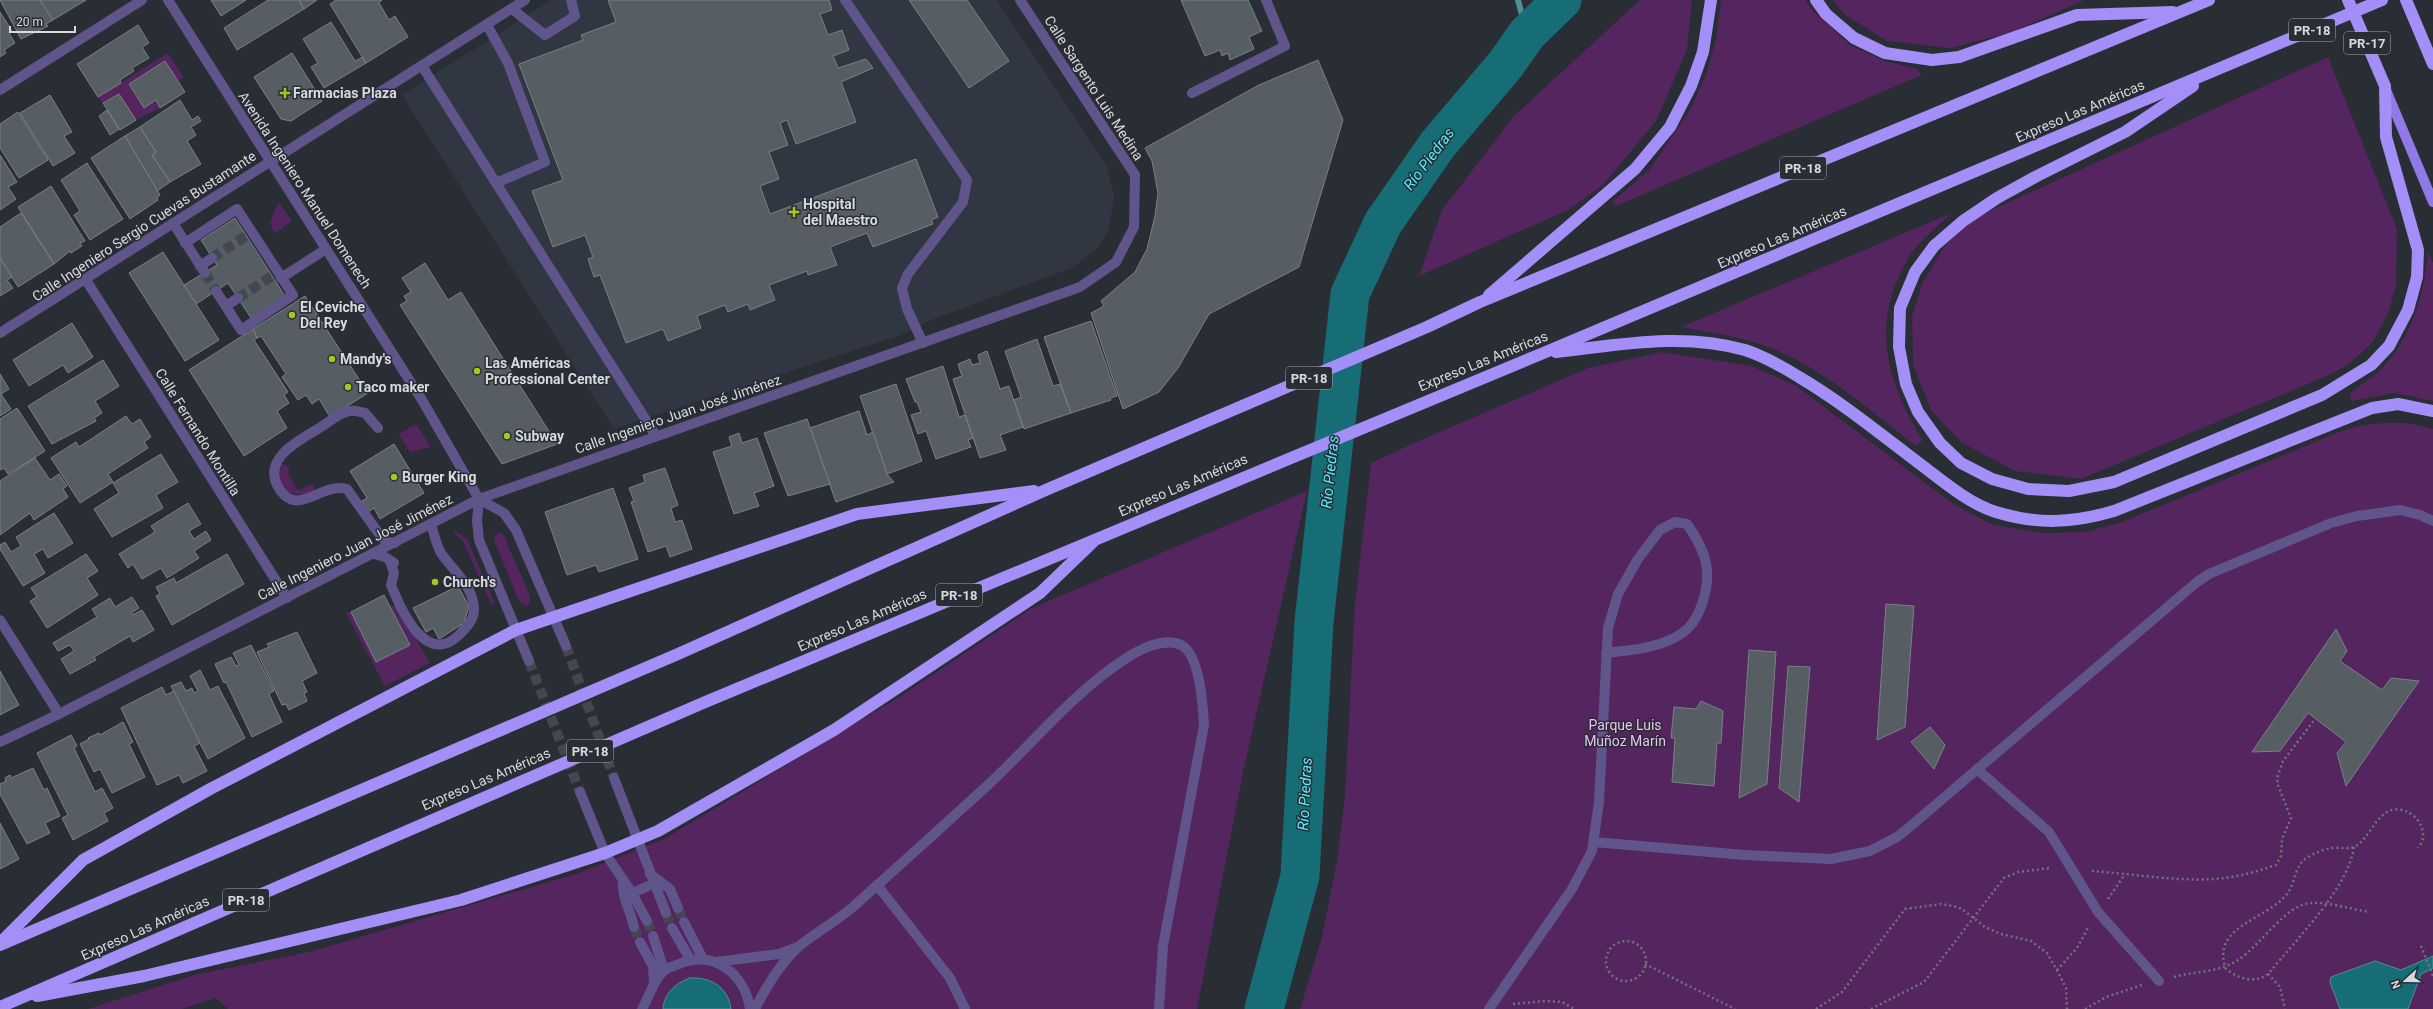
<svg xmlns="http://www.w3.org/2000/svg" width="2433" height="1009" viewBox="0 0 2433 1009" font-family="Roboto,sans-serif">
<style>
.built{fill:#303743}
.green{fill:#55255f}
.water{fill:#176d76;stroke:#518e95}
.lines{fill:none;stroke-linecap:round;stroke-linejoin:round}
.stream{stroke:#518e95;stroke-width:6}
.river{stroke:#176d76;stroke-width:39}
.building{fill:#565e63;stroke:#798186}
.minor-tunnel{stroke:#43474e;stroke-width:10;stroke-dasharray:10 5;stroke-linecap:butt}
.path{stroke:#707479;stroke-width:2.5;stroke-dasharray:2 3;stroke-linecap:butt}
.minor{stroke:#5f558a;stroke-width:10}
.major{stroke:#9179e7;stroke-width:10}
.highway{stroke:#a48ef7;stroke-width:12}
.poi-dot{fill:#aac718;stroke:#292d34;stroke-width:1.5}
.labels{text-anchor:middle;stroke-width:3;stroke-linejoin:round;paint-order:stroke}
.shield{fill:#292d34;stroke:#a3a6ab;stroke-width:1}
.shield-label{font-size:13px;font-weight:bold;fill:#d7dade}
.street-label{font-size:14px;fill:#d7dade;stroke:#292d34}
.poi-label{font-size:14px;font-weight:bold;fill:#d7dade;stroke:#292d34;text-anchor:start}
.park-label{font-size:14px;fill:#efbffa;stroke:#292d34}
.water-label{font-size:15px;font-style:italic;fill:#55ecfd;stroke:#292d34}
</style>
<rect width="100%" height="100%" fill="#292d34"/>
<polygon class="built" points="551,0 997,0 1107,166 1114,195 1109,230 1097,248 1074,267 931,320 904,334 614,429 402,95"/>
<g class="green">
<polygon points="1640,0 1692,0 1687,50 1656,121 1603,185 1568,210 1419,276 1442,210 1513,117"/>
<polygon points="1721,0 1805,0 1813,11 1850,45 1885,61 1917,69 1922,75 1616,206 1612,202 1650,169 1690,110 1706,75 1716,39"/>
<polygon points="1833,0 2084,0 2013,32 1950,48 1887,41 1845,15"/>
<polygon points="168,53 184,78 177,82 164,61 129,84 156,100 160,108 136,120 119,94 103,103 98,97"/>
<polygon points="2328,57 2397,229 2396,285 2388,314 2373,342 2350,363 2327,376 2081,479 2015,471 1961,442 1931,410 1913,364 1912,316 1923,282 1943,248 1964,227 1983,214"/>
<polygon points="279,202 292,221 274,234 270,222"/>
<path d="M 1952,213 C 1938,226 1919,241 1909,257 C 1870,322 1885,380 1923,440 L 1916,446 C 1866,408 1815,360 1753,342 C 1730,335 1705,332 1681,327 Z"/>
<path d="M 2428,251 L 2433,263 L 2433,401 L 2394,393 L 2352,401 L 2349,394 C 2359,386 2370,379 2379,371 C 2412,339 2424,295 2428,251 Z"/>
<path d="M 1662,352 L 1751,366 L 1795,385 L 1952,503 L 1993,525 L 2042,533 L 2085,532 L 2122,522 L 2344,430 C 2373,422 2404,419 2433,429 L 2433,1009 L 1300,1009 L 1322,937 L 1337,861 L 1345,796 L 1355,604 L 1371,463 L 1412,444 L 1588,368 Z"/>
<polygon points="416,424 431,447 410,452 399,434"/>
<path d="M 282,464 L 290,468 L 288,473 L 298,491 L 313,483 L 315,490 C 293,501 272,490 282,464 Z"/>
<polygon points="1307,491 1243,772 1197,1009 228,1009 216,998 182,1009 88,1009 194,975 309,952 576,874 664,839 901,696 1032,608"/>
<polygon points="455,531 467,539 493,599 494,603 492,606 463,541 454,533"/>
<polygon points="500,532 504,536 530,596 530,602 526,606 520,602 516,594 494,540 495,535"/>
<polygon points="396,605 430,663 385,686 346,613 351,612 377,662 409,645 390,607"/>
</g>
<g class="water">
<polygon points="2433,956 2433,968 2421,974 2408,1009 2340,1009 2330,982 2331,977 2375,961 2401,970"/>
<path d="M 690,978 C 711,977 728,987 731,1009 L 663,1009 C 664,993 676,983 690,978 Z"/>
</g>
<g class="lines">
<polyline class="stream" points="1518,0 1527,34"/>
<polyline class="river" points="1264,1009 1300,876 1314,622 1350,294 1383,223 1438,144 1506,64 1527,34 1562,0"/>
</g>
<g class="building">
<polygon points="0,0 40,0 53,20 46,24 48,26 21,39"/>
<polygon points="40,0 86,0 53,20"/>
<polygon points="211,0 246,0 221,16"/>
<polygon points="268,0 299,0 304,9 237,50 224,28"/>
<polygon points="299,0 317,0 304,9"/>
<polygon points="336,0 382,0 379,3 389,20 395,16 408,37 366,63 330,4"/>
<polygon points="608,0 829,0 832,10 820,14 828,35 842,30 849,50 833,56 838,68 866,59 873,68 841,82 856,122 796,144 787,120 780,123 788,145 769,152 779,179 760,186 770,214 916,159 938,217 931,220 933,224 873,247 867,233 830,247 837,265 808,275 807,271 769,285 775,300 750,310 748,304 728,312 725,305 697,316 701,328 668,341 663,329 626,343 600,275 594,277 588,259 593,257 585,235 553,247 532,191 563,180 519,64 583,40 581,35 616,22"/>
<polygon points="909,0 967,0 1009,61 969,88"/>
<polygon points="1181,0 1248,0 1262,31 1249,37 1254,49 1230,60 1228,53 1222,56 1220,50 1205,56"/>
<polygon points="0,12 12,31 9,33 15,43 4,50 6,53 0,57"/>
<polygon points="331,22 355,61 363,57 366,63 324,88 311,67 318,63 303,39"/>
<polygon points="138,25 149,43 142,47 149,58 132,68 134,71 120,80 121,83 98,97 77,64"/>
<polygon points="292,53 322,101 291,121 281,119 254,77"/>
<polygon points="1318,60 1343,120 1299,267 1209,314 1178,368 1159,392 1123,409 1091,313 1104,306 1101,301 1135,272 1147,249 1155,216 1158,193 1152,161 1145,148 1259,85"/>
<polygon points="165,61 185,92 160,108 156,100 144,108 129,84"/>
<polygon points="119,94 136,120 120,130 103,103"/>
<polygon points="50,95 72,132 64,136 75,153 53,166 20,113"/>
<polygon points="180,100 192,120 198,116 201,121 191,127 196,135 187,141 201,164 170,182 152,155 156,152 140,127"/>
<polygon points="107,110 119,129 110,135 99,116"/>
<polygon points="18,112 48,160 19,178 0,148 0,124"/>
<polygon points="140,127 156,152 152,155 170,182 157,191 125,136"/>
<polygon points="125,136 160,195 157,198 158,200 130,219 91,158"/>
<polygon points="0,155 17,182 8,187 16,199 0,210"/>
<polygon points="87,163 123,219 90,240 74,215 80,211 61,180"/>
<polygon points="51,186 85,241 80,243 82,246 71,253 70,251 54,264 18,207"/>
<polygon points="21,213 54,264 18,287 0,258 0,227"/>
<polygon points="235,218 285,296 251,318 228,283 196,304 184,285 217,265 201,240"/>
<polygon points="163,252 219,340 185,361 129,273"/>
<polygon points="0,258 12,277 7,280 13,288 0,296"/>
<polygon points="425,263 448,300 461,292 557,444 502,464 400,305 407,301 404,296 411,292 402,278"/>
<polygon points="305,296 368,393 330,417 319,399 312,404 306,395 298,400 282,377 286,374 261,336 257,338 253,329"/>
<polygon points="1091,321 1117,396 1110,398 1111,400 1071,413 1044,337"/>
<polygon points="72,323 93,357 68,373 63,365 29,386 13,360"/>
<polygon points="253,329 257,338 254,340 288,392 284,395 289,403 277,411 287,428 244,456 189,370"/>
<polygon points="1037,339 1053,386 1060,384 1071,413 1024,429 1014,400 1021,397 1005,351"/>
<polygon points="987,351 1000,389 1009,386 1023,427 1000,435 1006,450 980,458 953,379 962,376 958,364 970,359 972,365 980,363 978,355"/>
<polygon points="103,360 119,386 95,401 102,413 94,418 96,421 52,444 28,406"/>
<polygon points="943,366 959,417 965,415 973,438 968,440 971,447 936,459 926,431 918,434 911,415 921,412 917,402 915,402 906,379"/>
<polygon points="0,374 9,389 1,394 11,409 0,416"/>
<polygon points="896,384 922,461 887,474 860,396"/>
<polygon points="17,408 45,451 8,474 4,468 0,470 0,419"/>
<polygon points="859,411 867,435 873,432 887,474 894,482 836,502 810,428"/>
<polygon points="126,416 132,424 140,419 151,437 144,442 148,448 108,474 113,482 80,503 51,458 76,442 79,447"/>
<polygon points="807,419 830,484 788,496 764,433"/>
<polygon points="739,433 742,443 757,438 774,486 754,493 759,506 734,514 713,452 732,446 729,437"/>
<polygon points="394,444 424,493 380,519 374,508 368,512 362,501 367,498 350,471"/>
<polygon points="161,454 178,482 156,495 163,508 112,537 94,509 119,493 113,483"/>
<polygon points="35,458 50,480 59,474 67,486 63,489 68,497 34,520 30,513 0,535 0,481"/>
<polygon points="665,468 678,505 671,508 675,522 682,520 692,549 670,557 666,546 648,552 631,502 634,501 629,488 645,482 643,475"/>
<polygon points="613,488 638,559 599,572 596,565 567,575 545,512"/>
<polygon points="188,503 201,524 189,531 194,539 206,531 211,540 194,551 199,558 167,578 161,568 142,579 133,564 128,568 119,554 155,532 151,526"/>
<polygon points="54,513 73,543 48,558 43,549 34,554 45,573 23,586 0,549 0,545 5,542 11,552 21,546 16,537"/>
<polygon points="86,554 98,571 87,578 98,595 47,628 30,601 37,597 31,588"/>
<polygon points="227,554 244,584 172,625 156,596 160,594 156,587 174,578 176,583"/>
<polygon points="458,586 469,606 464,623 439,639 433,628 426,632 413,608"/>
<polygon points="384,595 410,645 376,662 351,612"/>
<polygon points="132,597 139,608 131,613 132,615 142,610 154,630 133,642 130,636 94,657 96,660 70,674 61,659 74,651 70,645 58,651 53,643 97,617 92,609 110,598 115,607"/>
<polygon points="1886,604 1914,606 1905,727 1877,740"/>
<polygon points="2336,629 2347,651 2340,661 2382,690 2391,678 2419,681 2346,786 2337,753 2346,742 2308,713 2280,751 2252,752"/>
<polygon points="297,632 317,673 302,681 307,692 304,693 307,701 289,710 286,704 282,705 257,652 269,647 267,644"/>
<polygon points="251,645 274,691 269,694 282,722 252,737 226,682 224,683 215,664 231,657 236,666 239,665 233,653"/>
<polygon points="1749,650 1776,652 1767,784 1739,798"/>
<polygon points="1788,666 1810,667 1799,802 1779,788"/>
<polygon points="200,670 210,690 218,686 245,738 208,759 171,686 181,682 186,691 192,688 194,693 198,691 190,676"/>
<polygon points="0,671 19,705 0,715"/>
<polygon points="162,687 166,695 174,691 200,743 194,746 207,771 183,783 179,775 157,785 121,708"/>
<polygon points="1701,701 1723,711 1721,743 1717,743 1714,786 1672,782 1675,738 1671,738 1674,707 1696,709"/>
<polygon points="123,722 133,742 129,744 145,777 112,793 100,769 94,772 80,744 89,739 88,738 99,733 100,735"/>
<polygon points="1930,727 1945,745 1934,769 1911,742"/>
<polygon points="71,735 77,746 74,748 95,792 102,788 113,808 104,813 108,821 73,840 62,818 68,815 37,753"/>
<polygon points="33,768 44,790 47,788 60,816 45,823 50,833 27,844 0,794 0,784 6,781 5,778 10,775 11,778"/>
<polygon points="0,823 19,859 0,869"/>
</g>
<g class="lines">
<g class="minor-tunnel">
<polyline points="212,258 246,236"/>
<polyline points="205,273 216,291"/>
<polyline points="238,298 272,276"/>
<polyline points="566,646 614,778"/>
<polyline points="529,661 580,792"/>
<polyline points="678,908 684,922"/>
<polyline points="666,913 672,928"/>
<polyline points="647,921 653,936"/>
<polyline points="634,927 640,942"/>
</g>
<g class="path">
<path d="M 2354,847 C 2348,889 2296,939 2270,972 C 2256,985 2239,979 2226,969 C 2210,926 2267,920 2287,894 C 2296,883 2294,865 2307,858 C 2314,853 2324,849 2332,848 C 2340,847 2350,850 2356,846 C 2370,837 2376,814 2392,810 C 2412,805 2433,831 2418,848"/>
<path d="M 2092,871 C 2136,874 2188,884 2231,877 C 2246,875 2261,870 2276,865 L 2281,856 L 2282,839 L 2291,818 L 2277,783 L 2278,775 L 2283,761 L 2315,719"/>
<polyline points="2108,899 2125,874"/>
<circle cx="1626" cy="961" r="20"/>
<polyline points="2421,946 2433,976"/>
<polyline points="1645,964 1735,1009"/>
<polyline points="2057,970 2077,948 2089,926"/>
<polyline points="2268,974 2280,987 2285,1009"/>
<path d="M 2174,977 C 2195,971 2218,973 2238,960 C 2260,946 2286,904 2311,903 C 2329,902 2351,909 2369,912"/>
<polyline points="1513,1004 1546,1001 1562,1002 1574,1009"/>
<polyline points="1816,1009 1842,992 1905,909 1941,904 1953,906 1962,909 1985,927 2001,934 2031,941 2047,953 2060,976 2066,988 2067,1009"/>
<polyline points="1871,1009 1924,982 2004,878 2018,872 2051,868"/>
<polyline points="2085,1009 2106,997 2142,985"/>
</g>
<g class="minor">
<polyline points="168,0 422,400 479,499 504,513 516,530 566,646"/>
<polyline points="845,0 967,180 963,202 908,274 902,288 907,309 923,343"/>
<polyline points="512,9 545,35 575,16 571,0"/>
<polyline points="487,25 508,63 545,162 496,183"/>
<polyline points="422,66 656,436"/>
<polyline points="0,90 142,0"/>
<polyline points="1192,93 1285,46 1266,0"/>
<polyline points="173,223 205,273"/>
<polyline points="185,243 237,209 293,295 241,330 216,291"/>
<polyline points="200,266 212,258"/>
<polyline points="281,278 326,249"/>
<polyline points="86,280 287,598"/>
<polyline points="226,306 238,298"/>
<polyline points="0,333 525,0"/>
<path d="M 378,428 L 365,413 C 360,412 355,410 350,411 C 340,412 329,422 321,427 C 300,440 259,459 280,490 C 298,517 322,482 347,489 L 382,538 L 387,542 L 395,543"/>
<polyline points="479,499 477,521 479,540 529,661"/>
<path d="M 374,554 L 385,557 L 394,563 L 391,564 L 394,573 L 391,585 C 401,610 426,667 459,635 C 466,628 474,620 474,610 C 474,586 453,571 441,553 C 436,544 434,534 431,524"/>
<polyline points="0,620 59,714"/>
<polyline points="0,742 59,714 479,499 1080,287 1116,262 1134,227 1135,175 1020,0"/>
<polyline points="1977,769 2049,832 2098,912 2159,981"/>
<polyline points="614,778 666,913"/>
<polyline points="580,792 605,853 632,893 647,921"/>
<polyline points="1594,842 1745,855 1831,859 1870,851 1897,837 1906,830 2197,582 2209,574 2331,523 2357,516 2400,510 2420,515 2433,521"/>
<polyline points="650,874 670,889 678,908"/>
<path d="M 623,880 C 621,897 631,911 634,927"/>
<polyline points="877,885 950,978 965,1009"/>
<polyline points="632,893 653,884"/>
<polyline points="684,922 703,959"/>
<polyline points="672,928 690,959"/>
<polyline points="653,936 664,970"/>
<polyline points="640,942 653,966 654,984"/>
<polyline points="716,962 779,954 798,947"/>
<path d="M 642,1009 C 650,996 653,980 665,970 C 668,967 675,966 679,964 C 714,949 745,974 750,1009"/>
<path d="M 755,1009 C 766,987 780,964 798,947 C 816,932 837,921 854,906 C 899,866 944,825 989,784 C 1033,743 1074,692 1125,659 C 1139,650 1164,637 1181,645 C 1200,654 1203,707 1204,725 L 1163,946 L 1159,1009"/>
<path d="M 1489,1009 L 1572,889 L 1592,851 L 1599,802 L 1608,628 L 1618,594 L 1638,559 L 1660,530 L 1675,522 L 1687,524 C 1706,551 1713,572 1702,604 C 1696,621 1689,631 1672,639 C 1651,649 1629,650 1606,653"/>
</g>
<polyline class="major" points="2386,90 2433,202"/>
<g class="highway">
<polyline points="1816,0 1826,14 1854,38 1885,53 1932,60 1959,57 2077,15 2173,12"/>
<polyline points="2406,0 2433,64"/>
<polyline points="2193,86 2125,132 2037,176 1997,198 1963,221 1934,246 1915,272 1900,308 1899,347 1906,384 1918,412 1940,443 1961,463 1992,479 2028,489 2069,491 2114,482 2322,395 2371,365 2389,346 2408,310 2417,277 2418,250 2386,137 2385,86 2348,0"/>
<polyline points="1489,295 1635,169 1670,127 1691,86 1703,52 1711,0"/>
<path d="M 1556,352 C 1619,345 1682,332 1745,350 C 1763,356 1783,367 1799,377 C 1843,403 1883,436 1924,467 C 1945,483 1970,504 1996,512 C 2038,525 2073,523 2114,511 L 2372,408 L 2398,404 L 2433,411"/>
<polyline points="2,941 83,860 212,788 516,630 857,514 1034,491"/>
<polyline points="0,945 678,654 1048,489 1427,327 1480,302 2209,0"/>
<polyline points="37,996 144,976 461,900 605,853 658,831 834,730 1040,593 1093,542"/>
<polyline points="0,1007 703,703 1541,354 2382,0"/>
</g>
</g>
<g class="poi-dot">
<path d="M283 87h4v4h4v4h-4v4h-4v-4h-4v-4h4z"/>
<path d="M792 206h4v4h4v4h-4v4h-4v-4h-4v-4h4z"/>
<circle cx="292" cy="315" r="4"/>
<circle cx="332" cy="359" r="4"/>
<circle cx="477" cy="371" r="4"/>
<circle cx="348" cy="387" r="4"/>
<circle cx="507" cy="436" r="4"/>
<circle cx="394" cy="477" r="4"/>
<circle cx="435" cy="582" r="4"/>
</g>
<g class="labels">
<g class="shield">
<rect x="2289" y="19" width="46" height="22" rx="3"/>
<rect x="2344" y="32" width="46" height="22" rx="3"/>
<rect x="1780" y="157" width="46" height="22" rx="3"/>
<rect x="1286" y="367" width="46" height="22" rx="3"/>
<rect x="936" y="584" width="46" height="22" rx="3"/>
<rect x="567" y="740" width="46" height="22" rx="3"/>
<rect x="223" y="889" width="46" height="22" rx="3"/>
</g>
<g class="shield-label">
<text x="2312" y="35">PR-18</text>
<text x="2367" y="48">PR-17</text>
<text x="1803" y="173">PR-18</text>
<text x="1309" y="383">PR-18</text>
<text x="959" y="600">PR-18</text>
<text x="590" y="756">PR-18</text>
<text x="246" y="905">PR-18</text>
</g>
<g class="street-label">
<text transform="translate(1094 88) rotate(57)" y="5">Calle Sargento Luis Medina</text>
<text transform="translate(2080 111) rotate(-23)" y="5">Expreso Las Américas</text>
<text transform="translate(305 190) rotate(57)" y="5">Avenida Ingeniero Manuel Domenech</text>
<text transform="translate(144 226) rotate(-33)" y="5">Calle Ingeniero Sergio Cuevas Bustamante</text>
<text transform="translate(1782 237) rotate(-23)" y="5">Expreso Las Américas</text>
<text transform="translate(1483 361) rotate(-22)" y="5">Expreso Las Américas</text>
<text transform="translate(678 414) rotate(-19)" y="5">Calle Ingeniero Juan José Jiménez</text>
<text transform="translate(198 432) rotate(58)" y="5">Calle Fernando Montilla</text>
<text transform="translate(1183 485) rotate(-23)" y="5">Expreso Las Américas</text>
<text transform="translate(355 547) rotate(-27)" y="5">Calle Ingeniero Juan José Jiménez</text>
<text transform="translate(862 620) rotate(-23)" y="5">Expreso Las Américas</text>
<text transform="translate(486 779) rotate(-23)" y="5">Expreso Las Américas</text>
<text transform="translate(145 928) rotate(-24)" y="5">Expreso Las Américas</text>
</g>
<g class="poi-label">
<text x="293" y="98">Farmacias Plaza</text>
<text x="803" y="209">Hospital<tspan x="803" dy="16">del Maestro</tspan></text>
<text x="300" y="312">El Ceviche<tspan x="300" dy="16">Del Rey</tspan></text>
<text x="340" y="364">Mandy's</text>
<text x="485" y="368">Las Américas<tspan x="485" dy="16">Professional Center</tspan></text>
<text x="356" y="392">Taco maker</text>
<text x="515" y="441">Subway</text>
<text x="402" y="482">Burger King</text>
<text x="443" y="587">Church's</text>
</g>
<g class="park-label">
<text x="1625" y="730">Parque Luis<tspan x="1625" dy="16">Muñoz Marín</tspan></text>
</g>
<g class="water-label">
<text transform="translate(1429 159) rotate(-53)" y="5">Río Piedras</text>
<text transform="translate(1330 472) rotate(-84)" y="5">Río Piedras</text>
<text transform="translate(1305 794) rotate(-87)" y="5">Río Piedras</text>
</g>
</g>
<g transform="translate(2405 981) rotate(249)" stroke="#292d34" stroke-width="3" paint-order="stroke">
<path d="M0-3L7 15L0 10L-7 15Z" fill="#d7dade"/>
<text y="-6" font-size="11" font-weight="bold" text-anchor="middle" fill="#d7dade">N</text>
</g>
<path d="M10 26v6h65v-6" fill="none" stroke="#d7dade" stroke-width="2"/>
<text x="16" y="26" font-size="12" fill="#d7dade" stroke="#292d34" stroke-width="3" paint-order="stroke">20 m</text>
</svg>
